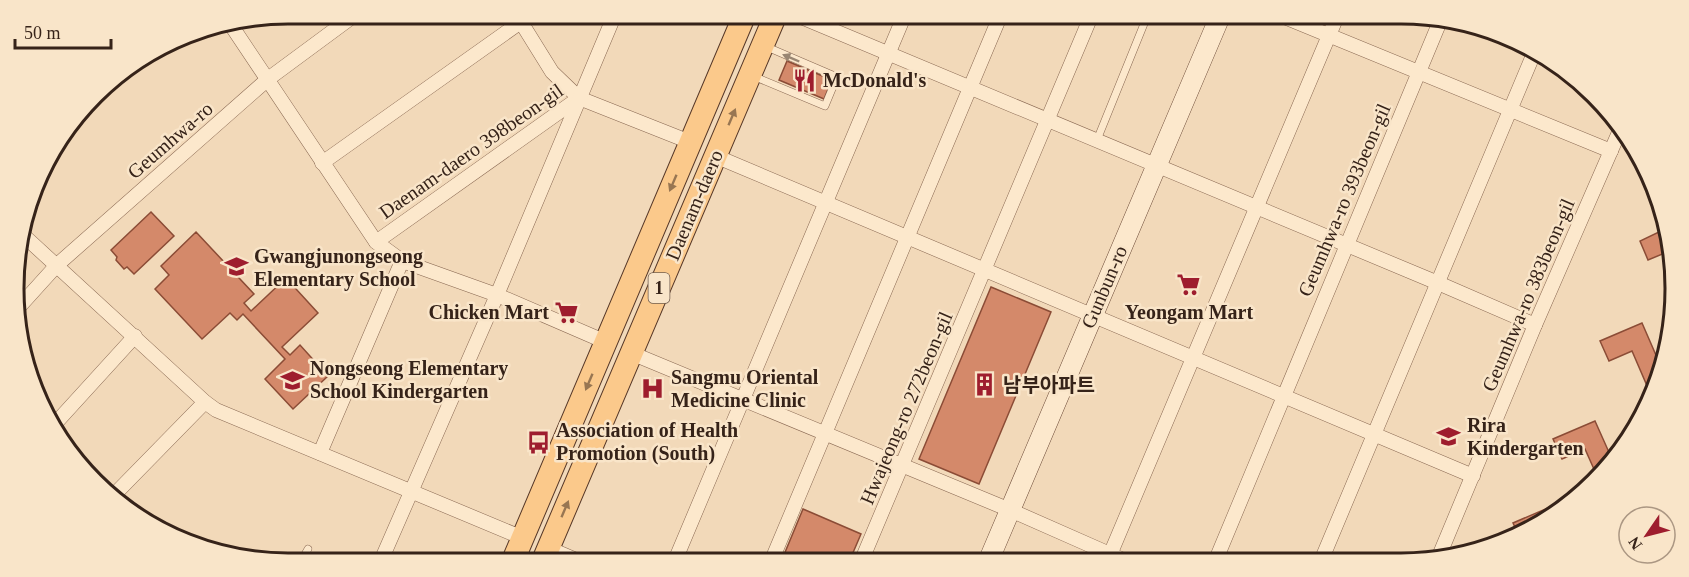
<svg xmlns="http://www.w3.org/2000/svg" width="1689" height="577" viewBox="0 0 1689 577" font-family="'Times New Roman','Noto Sans KR',serif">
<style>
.building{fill:#d4896a;stroke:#8b4c36;stroke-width:1.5}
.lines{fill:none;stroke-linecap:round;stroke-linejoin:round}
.lane-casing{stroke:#896852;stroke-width:8}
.street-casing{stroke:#896852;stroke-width:15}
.secondary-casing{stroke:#6b4936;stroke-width:21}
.primary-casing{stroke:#563727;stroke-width:24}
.lane{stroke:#fce8cc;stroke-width:7}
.street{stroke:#fce8cc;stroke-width:14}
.secondary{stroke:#fce8cc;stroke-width:20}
.primary{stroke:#fbc98b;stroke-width:22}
.oneway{fill:#998672}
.oneway2{fill:#987652}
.labels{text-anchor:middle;stroke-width:5;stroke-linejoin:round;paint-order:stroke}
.shield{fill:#f9e5c9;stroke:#705d4e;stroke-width:1.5}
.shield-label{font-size:18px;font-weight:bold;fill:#362319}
.poi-label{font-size:20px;font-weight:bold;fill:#362319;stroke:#f9e5c9;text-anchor:start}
.street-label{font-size:20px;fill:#362319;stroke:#f9e5c9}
.rim{fill:none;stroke:#362319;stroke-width:3}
</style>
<rect width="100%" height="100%" fill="#f2d9b9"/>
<g class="building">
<polygon points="787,61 832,80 824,99 779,80"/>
<polygon points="151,212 174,236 134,274 127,267 124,269 116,260 117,257 111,250"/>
<polygon points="1665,229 1673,253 1672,250 1648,260 1640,241"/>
<polygon points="196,232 254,294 244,303 251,311 286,278 318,313 282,347 290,355 300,345 328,376 293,409 265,379 285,359 243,314 237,320 230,313 202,339 155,289 169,275 161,266"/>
<polygon points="991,287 1051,312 979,484 919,459"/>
<polygon points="1642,323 1662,369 1651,395 1632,351 1609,361 1600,341"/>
<polygon points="1595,421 1612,459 1597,476 1585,449 1562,459 1553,439"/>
<polygon points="1555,505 1558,511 1519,536 1513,523"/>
<polygon points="803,509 861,534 849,562 781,562"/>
</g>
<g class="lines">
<defs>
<g id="lane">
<polyline points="753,76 825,106 837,77 767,47"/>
<polyline points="1097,140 1148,14"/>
<polyline points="300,563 308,549"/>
</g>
<g id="street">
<polyline points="516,14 552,72 579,98 690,142"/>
<polyline points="794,14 1438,283 1535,325"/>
<polyline points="1277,14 1611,151"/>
<polyline points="231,25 376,242 402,261 497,295 606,342"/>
<polyline points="715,156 1473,476"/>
<polyline points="322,163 532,14"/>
<polyline points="22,234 205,402 216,410 523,538"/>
<polyline points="376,242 579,98"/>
<polyline points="19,307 57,265 268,79 356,14"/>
<polyline points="631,353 1010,510 1128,562"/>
<polyline points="53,426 135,336"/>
<polyline points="320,453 402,261"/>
<polyline points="114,495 205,402"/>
<polyline points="548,548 583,563"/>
<polyline points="1321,561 1534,53"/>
<polyline points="1437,561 1535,325 1620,130"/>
<polyline points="771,562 1001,14"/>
<polyline points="861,562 1092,14"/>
<polyline points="1107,562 1338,14"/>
<polyline points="1215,562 1441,19"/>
<polyline points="380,563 497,295 615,14"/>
<polyline points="674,563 905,14"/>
</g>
<polyline id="secondary" points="988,562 1221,14"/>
<g id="primary">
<polyline points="512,563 745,14"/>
<polyline points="542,563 776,14"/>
</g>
</defs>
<use href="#lane" class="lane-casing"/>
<use href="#street" class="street-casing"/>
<use href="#secondary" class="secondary-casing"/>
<use href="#primary" class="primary-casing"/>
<use href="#lane" class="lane"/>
<use href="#street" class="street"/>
<use href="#secondary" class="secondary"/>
<use href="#primary" class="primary"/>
</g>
<defs><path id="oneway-solid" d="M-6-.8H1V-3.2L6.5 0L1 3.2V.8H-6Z" transform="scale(1.5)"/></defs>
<use class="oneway" href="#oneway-solid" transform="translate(791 58) rotate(-157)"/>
<g class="oneway2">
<use href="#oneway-solid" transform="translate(732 117) rotate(-67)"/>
<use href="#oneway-solid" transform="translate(673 183) rotate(113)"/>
<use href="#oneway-solid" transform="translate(589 382) rotate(113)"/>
<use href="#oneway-solid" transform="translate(565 509) rotate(-67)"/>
</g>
<defs>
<symbol id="restaurant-bare" viewBox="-9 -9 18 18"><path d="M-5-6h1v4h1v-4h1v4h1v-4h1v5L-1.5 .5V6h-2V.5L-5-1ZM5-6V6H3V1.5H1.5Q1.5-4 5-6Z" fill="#9e1d2e" stroke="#f9e5c9" stroke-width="2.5" paint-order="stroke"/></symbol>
<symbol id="school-bare" viewBox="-9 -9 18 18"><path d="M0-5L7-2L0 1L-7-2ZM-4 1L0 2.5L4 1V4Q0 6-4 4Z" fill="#9e1d2e" stroke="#f9e5c9" stroke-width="2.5" paint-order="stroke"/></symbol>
<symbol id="supermarket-bare" viewBox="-9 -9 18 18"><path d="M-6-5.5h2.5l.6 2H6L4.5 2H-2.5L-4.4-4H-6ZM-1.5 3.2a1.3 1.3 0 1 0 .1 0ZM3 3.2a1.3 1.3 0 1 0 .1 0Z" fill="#9e1d2e" stroke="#f9e5c9" stroke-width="2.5" paint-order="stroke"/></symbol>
<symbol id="building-bare" viewBox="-9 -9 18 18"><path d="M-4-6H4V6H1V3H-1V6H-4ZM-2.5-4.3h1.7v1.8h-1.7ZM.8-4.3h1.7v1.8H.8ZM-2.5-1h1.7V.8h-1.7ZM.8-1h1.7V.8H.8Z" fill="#9e1d2e" stroke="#f9e5c9" stroke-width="2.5" paint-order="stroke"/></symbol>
<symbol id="hospital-bare" viewBox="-9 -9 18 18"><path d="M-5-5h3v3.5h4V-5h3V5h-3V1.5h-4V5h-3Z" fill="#9e1d2e" stroke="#f9e5c9" stroke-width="2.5" paint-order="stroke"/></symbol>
<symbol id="bus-bare" viewBox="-9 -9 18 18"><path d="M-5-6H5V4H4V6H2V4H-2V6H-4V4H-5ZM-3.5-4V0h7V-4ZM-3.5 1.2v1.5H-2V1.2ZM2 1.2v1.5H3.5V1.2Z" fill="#9e1d2e" stroke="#f9e5c9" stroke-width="2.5" paint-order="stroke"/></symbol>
</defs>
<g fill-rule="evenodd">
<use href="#restaurant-bare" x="788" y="64" width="33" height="33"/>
<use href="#school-bare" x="220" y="250" width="33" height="33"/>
<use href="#supermarket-bare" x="1172" y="268" width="33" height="33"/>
<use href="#supermarket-bare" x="550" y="296" width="33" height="33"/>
<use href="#school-bare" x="276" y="364" width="33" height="33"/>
<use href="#building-bare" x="968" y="368" width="33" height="33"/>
<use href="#hospital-bare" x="636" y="372" width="33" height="33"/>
<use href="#school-bare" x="1432" y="420" width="33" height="33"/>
<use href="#bus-bare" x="522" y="426" width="33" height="33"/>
</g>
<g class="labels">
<rect class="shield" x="648.5" y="273" width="21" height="30" rx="4.5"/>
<g class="shield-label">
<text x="659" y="294">1</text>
</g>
<g class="poi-label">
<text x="823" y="87">McDonald's</text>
<text x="254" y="263">Gwangjunongseong<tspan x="254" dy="23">Elementary School</tspan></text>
<text x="549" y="319" text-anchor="end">Chicken Mart</text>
<text x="1189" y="319" text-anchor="middle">Yeongam Mart</text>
<text x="310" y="375">Nongseong Elementary<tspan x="310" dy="23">School Kindergarten</tspan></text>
<text x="671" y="384">Sangmu Oriental<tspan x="671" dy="23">Medicine Clinic</tspan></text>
<text x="1003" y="392">남부아파트</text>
<text x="1467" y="432">Rira<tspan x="1467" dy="23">Kindergarten</tspan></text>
<text x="556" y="437">Association of Health<tspan x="556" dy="23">Promotion (South)</tspan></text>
</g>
<g class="street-label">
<text transform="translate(170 140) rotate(-41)" y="7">Geumhwa-ro</text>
<text transform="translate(471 151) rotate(-35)" y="7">Daenam-daero 398beon-gil</text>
<text transform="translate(1344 200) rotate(-67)" y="7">Geumhwa-ro 393beon-gil</text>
<text transform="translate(694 205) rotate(-67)" y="7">Daenam-daero</text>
<text transform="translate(1104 287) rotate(-67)" y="7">Gunbun-ro</text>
<text transform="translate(1528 295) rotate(-67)" y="7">Geumhwa-ro 383beon-gil</text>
<text transform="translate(906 408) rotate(-67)" y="7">Hwajeong-ro 272beon-gil</text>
</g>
</g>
<path d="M0 0H1689V577H0ZM288 24H1401A264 264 0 0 1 1665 288V289A264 264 0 0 1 1401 553H288A264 264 0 0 1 24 289V288A264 264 0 0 1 288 24Z" fill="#f9e5c9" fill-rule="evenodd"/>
<path class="rim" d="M288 24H1401A264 264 0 0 1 1665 288V289A264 264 0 0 1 1401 553H288A264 264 0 0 1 24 289V288A264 264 0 0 1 288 24Z"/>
<g transform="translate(1647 535) rotate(235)"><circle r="28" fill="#f9e5c9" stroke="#ab9783" stroke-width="1.5"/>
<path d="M0-4.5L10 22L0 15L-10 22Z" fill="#9e1d2e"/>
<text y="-9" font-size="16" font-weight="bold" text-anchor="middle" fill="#362319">N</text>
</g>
<path d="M15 39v9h96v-9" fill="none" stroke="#362319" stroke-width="3"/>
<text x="24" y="39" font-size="18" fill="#362319" stroke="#f9e5c9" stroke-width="4.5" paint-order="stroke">50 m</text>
</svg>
